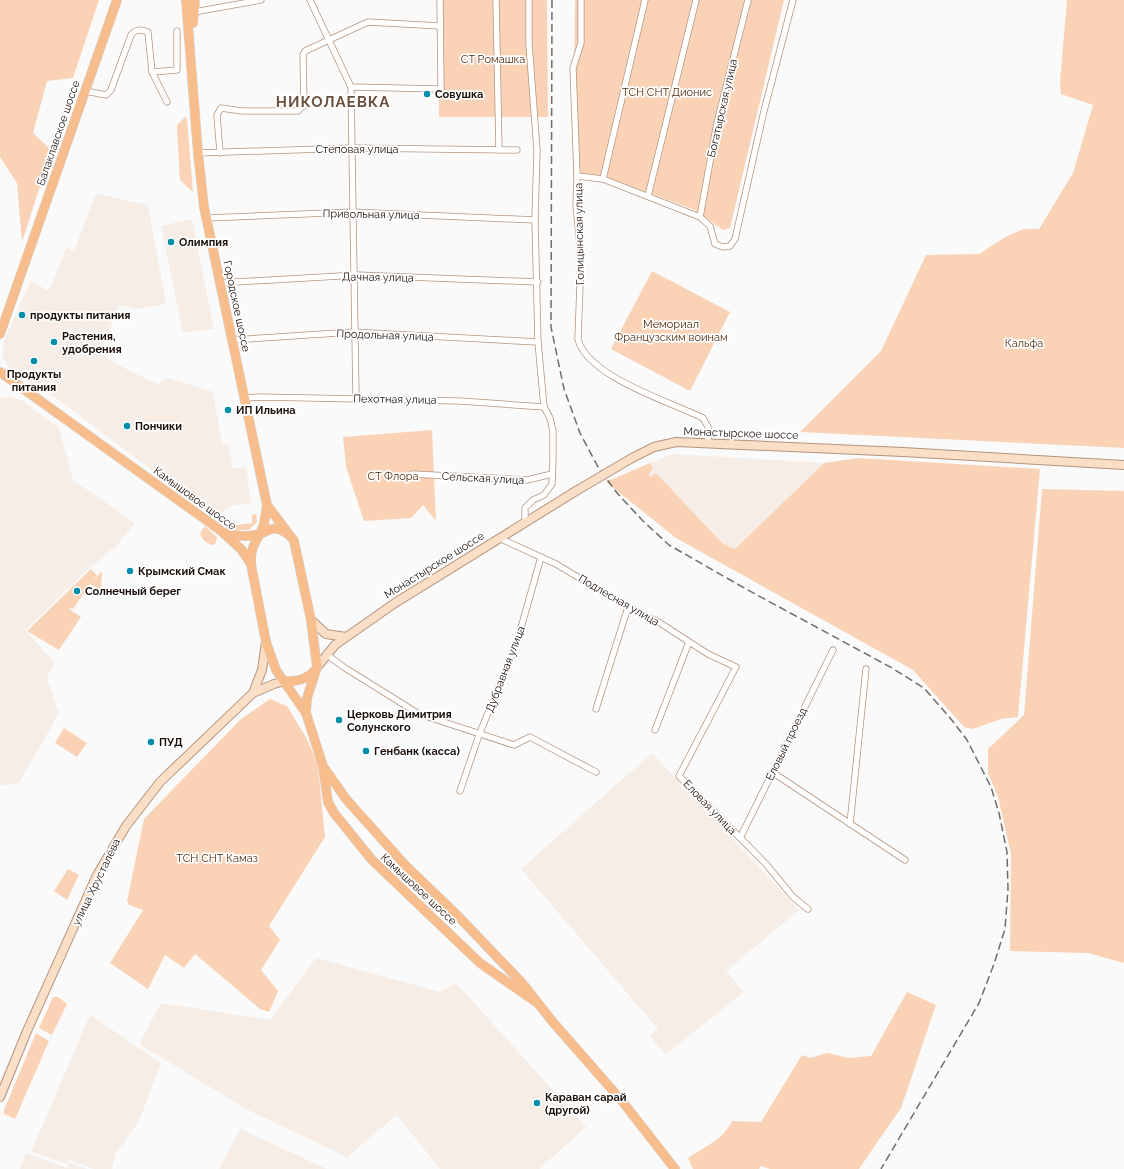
<svg xmlns="http://www.w3.org/2000/svg" width="1124" height="1169" viewBox="0 0 1124 1169" font-family="Raleway,sans-serif">
<style>
.built{fill:#f5ede6}
.green{fill:#fad3b7}
.lines{fill:none;stroke-linecap:round;stroke-linejoin:round}
.street-casing{stroke:#b3947f;stroke-width:7}
.secondary-casing{stroke:#b3947f;stroke-width:10}
.primary-casing{stroke:#d6d4d3;stroke-width:10}
.street{stroke:#fff;stroke-width:5.5}
.secondary{stroke:#fbdec6;stroke-width:8}
.primary{stroke:#f7bd8d;stroke-width:9}
.rail{stroke:#736c68;stroke-width:1.5;stroke-dasharray:8 4;stroke-linecap:butt}
.secondary-bridge-casing{stroke:#b3947f;stroke-width:10;stroke-linecap:butt}
.secondary-bridge{stroke:#fbdec6;stroke-width:8}
.poi-dot{fill:#018eab;stroke:#fff;stroke-width:1.5}
.labels{text-anchor:middle;stroke-width:3.5;stroke-linejoin:round;paint-order:stroke}
.park-label{font-size:11px;fill:#512c0d;stroke:#fff}
.poi-label{font-size:11px;font-weight:bold;fill:#1c110a;stroke:#fff;text-anchor:start}
.street-label{font-size:11px;fill:#1c110a;stroke:#fff}
.district-label{font-size:15px;font-weight:bold;letter-spacing:1px;fill:#6b503d;stroke:#fff}
</style>
<rect width="100%" height="100%" fill="#fafafa"/>
<g class="built">
<polygon points="96,194 148,205 166,304 139,309 119,305 101,354 131,372 159,384 168,378 213,392 222,444 228,444 233,469 246,467 251,504 232,505 215,518 67,406 43,388 32,384 8,366 2,356 4,341 31,280 46,290 51,288 66,248 74,251"/>
<polygon points="192,219 214,329 183,333 161,226"/>
<polygon points="9,397 21,400 59,428 73,480 135,523 116,546 85,572 25,630 54,662 47,678 59,713 19,783 0,786 0,398"/>
<polygon points="673,454 824,463 735,549 722,543 656,474 651,477 649,474 653,469 650,463"/>
<polygon points="652,753 799,910 726,971 744,992 665,1055 650,1036 658,1029 521,869"/>
<polygon points="316,958 440,992 456,983 586,1127 539,1169 440,1169 397,1115 347,1157 248,1110 139,1044 161,1003 270,1020"/>
<polygon points="90,1015 161,1063 139,1121 116,1153 112,1169 94,1169 69,1160 67,1164 31,1152"/>
<polygon points="240,1129 327,1169 219,1169"/>
<polygon points="26,1153 67,1168 69,1162 87,1169 20,1169"/>
</g>
<g class="green">
<polygon points="0,0 99,0 73,78 47,81 33,133 48,147 50,155 22,242 17,183 0,157"/>
<polygon points="438,0 547,0 548,117 439,117"/>
<polygon points="575,0 784,0 730,228 723,230 695,210 620,182 582,173 573,173"/>
<polygon points="1067,0 1124,0 1124,448 800,432 881,351 926,255 979,254 1007,236 1024,229 1039,229 1073,173 1093,105 1061,94 1060,81"/>
<polygon points="185,117 187,119 193,192 180,180 177,130 177,125"/>
<polygon points="652,271 730,312 690,391 611,349"/>
<polygon points="432,430 436,521 423,505 411,518 364,521 346,467 343,437"/>
<polygon points="859,458 1040,469 1018,717 1001,719 973,729 964,727 913,670 676,538 606,482 650,463 653,469 649,474 651,477 656,473 722,543 735,549 824,463"/>
<polygon points="1042,489 1124,491 1124,963 1088,953 1010,951 1011,854 998,797 988,773 988,749 1024,715"/>
<polygon points="256,514 257,522 249,530 236,530 231,526 252,523 252,515"/>
<path d="M 205,526 L 217,537 L 216,542 L 214,545 C 206,544 202,540 200,533 Z"/>
<polygon points="91,569 97,575 92,582 102,571 101,590 90,584 73,609 68,608 81,617 59,650 27,631"/>
<polygon points="270,699 287,706 306,737 318,765 325,837 269,926 280,940 261,970 278,991 269,1012 260,1009 195,954 184,968 165,955 148,989 110,963 143,910 129,905 127,901 144,819 241,719"/>
<polygon points="64,728 87,743 77,757 55,743"/>
<polygon points="68,869 79,875 67,900 54,891"/>
<path d="M 907,992 L 936,1005 L 901,1108 L 859,1169 L 770,1169 L 761,1166 L 759,1169 L 693,1169 L 688,1158 C 704,1147 723,1140 732,1121 L 761,1122 L 802,1055 L 810,1058 L 827,1053 L 849,1058 L 871,1056 Z"/>
<polygon points="53,997 58,997 67,1004 52,1035 39,1028"/>
<polygon points="36,1033 49,1041 15,1119 4,1114 4,1110"/>
</g>
<g class="lines">
<defs>
<g id="street">
<polyline points="310,0 351,87 356,398"/>
<polyline points="496,0 499,150"/>
<path d="M 581,0 L 581,43 L 573,68 L 577,176 L 576,205 L 581,257 L 578,339 C 587,377 671,402 703,418 L 708,427 L 708,443"/>
<polyline points="194,12 261,0"/>
<polyline points="152,72 177,70 177,31"/>
<polyline points="351,87 441,89 440,0"/>
<path d="M 85,91 L 106,95 L 111,90 L 131,35 C 136,29 140,29 148,32 L 152,72 L 167,102"/>
<polyline points="198,153 352,148 517,150"/>
<polyline points="220,153 217,115 221,108 242,111 298,111 304,105 303,55 305,51 368,22 440,26"/>
<polyline points="577,176 603,179 700,217 710,226 715,244 723,247 730,246 735,239 764,111 793,0"/>
<polyline points="603,179 645,0"/>
<polyline points="648,196 696,0"/>
<polyline points="700,217 717,123 748,0"/>
<polyline points="207,218 353,212 535,220"/>
<polyline points="219,283 357,275 538,282"/>
<polyline points="232,340 353,332 538,342"/>
<polyline points="246,398 260,397 460,401 544,407"/>
<polyline points="412,474 527,480 552,474"/>
<polyline points="525,521 525,508 533,500 544,495 552,484 553,460 553,431 550,418 544,407 538,342 535,220 537,150 529,44 529,0"/>
<polyline points="499,538 556,564 628,607 660,623 708,654 736,667 679,776 766,864 793,897 808,909"/>
<polyline points="326,654 345,668 419,714 514,745 530,737 596,772"/>
<polyline points="596,709 628,607"/>
<polyline points="655,730 689,642"/>
<polyline points="772,772 905,860"/>
<polyline points="460,791 479,735 517,642 541,557"/>
<polyline points="850,824 866,669"/>
<polyline points="740,838 833,650"/>
</g>
<g id="secondary">
<polyline points="632,458 654,447 676,442 903,452 1124,465"/>
<polyline points="311,620 326,634 346,637"/>
<polyline points="317,667 335,645 395,603 576,491"/>
<polyline points="253,693 262,670 266,642"/>
<polyline points="0,1097 27,1031 97,875 126,826 160,782 253,693 274,684 285,681"/>
</g>
<g id="primary">
<path d="M 186,0 L 198,153 L 204,207 L 267,505 C 266,511 265,518 264,524 C 259,540 250,544 251,563"/>
<polyline points="193,23 195,0"/>
<polyline points="0,334 117,0"/>
<polyline points="0,372 220,530 241,549 251,564 266,642 276,670 306,713 323,766 328,802 334,813 372,860 480,963 536,1002"/>
<polyline points="267,505 294,541 311,620 317,667 307,698 306,713"/>
<path d="M 225,533 C 235,536 246,537 256,535 C 270,533 270,522 288,534"/>
<path d="M 285,681 C 297,682 307,680 315,670"/>
<polyline points="325,769 346,799 405,865 456,914 523,984 552,1021 622,1101 675,1169"/>
</g>
</defs>
<use href="#street" class="street-casing"/>
<use href="#secondary" class="secondary-casing"/>
<use href="#primary" class="primary-casing"/>
<use href="#street" class="street"/>
<use href="#secondary" class="secondary"/>
<use href="#primary" class="primary"/>
<polyline class="rail" points="552,0 551,327 564,389 580,433 598,467 617,493 643,521 669,545 746,589 892,668 924,688 951,719 967,740 991,787 999,813 1007,852 1008,889 1005,929 994,964 979,1003 881,1169"/>
<defs>
<polyline id="secondary-bridge" points="576,491 632,458"/>
</defs>
<use href="#secondary-bridge" class="secondary-bridge-casing"/>
<use href="#secondary-bridge" class="secondary-bridge"/>
</g>
<g class="poi-dot">
<circle cx="427" cy="94" r="4"/>
<circle cx="171" cy="242" r="4"/>
<circle cx="22" cy="315" r="4"/>
<circle cx="54" cy="342" r="4"/>
<circle cx="34" cy="361" r="4"/>
<circle cx="228" cy="410" r="4"/>
<circle cx="127" cy="426" r="4"/>
<circle cx="130" cy="571" r="4"/>
<circle cx="77" cy="591" r="4"/>
<circle cx="339" cy="720" r="4"/>
<circle cx="151" cy="742" r="4"/>
<circle cx="366" cy="751" r="4"/>
<circle cx="537" cy="1103" r="4"/>
</g>
<g class="labels">
<g class="park-label">
<text x="493" y="63">СТ Ромашка</text>
<text x="667" y="96">ТСН СНТ Дионис</text>
<text x="671" y="328">Мемориал<tspan x="671" dy="13">Французским воинам</tspan></text>
<text x="1024" y="347">Кальфа</text>
<text x="393" y="480">СТ Флора</text>
<text x="217" y="862">ТСН СНТ Камаз</text>
</g>
<g class="poi-label">
<text x="435" y="98">Совушка</text>
<text x="179" y="246">Олимпия</text>
<text x="30" y="319">продукты питания</text>
<text x="62" y="340">Растения,<tspan x="62" dy="13">удобрения</tspan></text>
<text x="34" y="378" text-anchor="middle">Продукты<tspan x="34" dy="13">питания</tspan></text>
<text x="236" y="414">ИП Ильина</text>
<text x="135" y="430">Пончики</text>
<text x="138" y="575">Крымский Смак</text>
<text x="85" y="595">Солнечный берег</text>
<text x="347" y="718">Церковь Димитрия<tspan x="347" dy="13">Солунского</tspan></text>
<text x="159" y="746">ПУД</text>
<text x="374" y="755">Генбанк (касса)</text>
<text x="545" y="1101">Караван сарай<tspan x="545" dy="13">(другой)</tspan></text>
</g>
<g class="street-label">
<text transform="translate(722 108) rotate(-77)" y="4">Богатырская улица</text>
<text transform="translate(58 133) rotate(-71)" y="4">Балаклавское шоссе</text>
<text x="357" y="153">Степовая улица</text>
<text transform="translate(371 214) rotate(1)" y="4">Привольная улица</text>
<text transform="translate(579 234) rotate(-91)" y="4">Голицынская улица</text>
<text transform="translate(378 277) rotate(1)" y="4">Дачная улица</text>
<text transform="translate(237 306) rotate(78)" y="4">Городское шоссе</text>
<text transform="translate(385 335) rotate(2)" y="4">Продольная улица</text>
<text transform="translate(395 399) rotate(1)" y="4">Пехотная улица</text>
<text transform="translate(741 433) rotate(2)" y="4">Монастырское шоссе</text>
<text transform="translate(483 478) rotate(3)" y="4">Сельская улица</text>
<text transform="translate(195 498) rotate(36)" y="4">Камышовое шоссе</text>
<text transform="translate(434 565) rotate(-32)" y="4">Монастырское шоссе</text>
<text transform="translate(619 600) rotate(30)" y="4">Подлесная улица</text>
<text transform="translate(505 669) rotate(-69)" y="4">Дубравная улица</text>
<text transform="translate(786 744) rotate(-64)" y="4">Еловый проезд</text>
<text transform="translate(710 807) rotate(46)" y="4">Еловая улица</text>
<text transform="translate(96 882) rotate(-64)" y="4">улица Хрусталёва</text>
<text transform="translate(419 889) rotate(43)" y="4">Камышовое шоссе</text>
</g>
<g class="district-label">
<text x="333" y="107">НИКОЛАЕВКА</text>
</g>
</g>
</svg>
